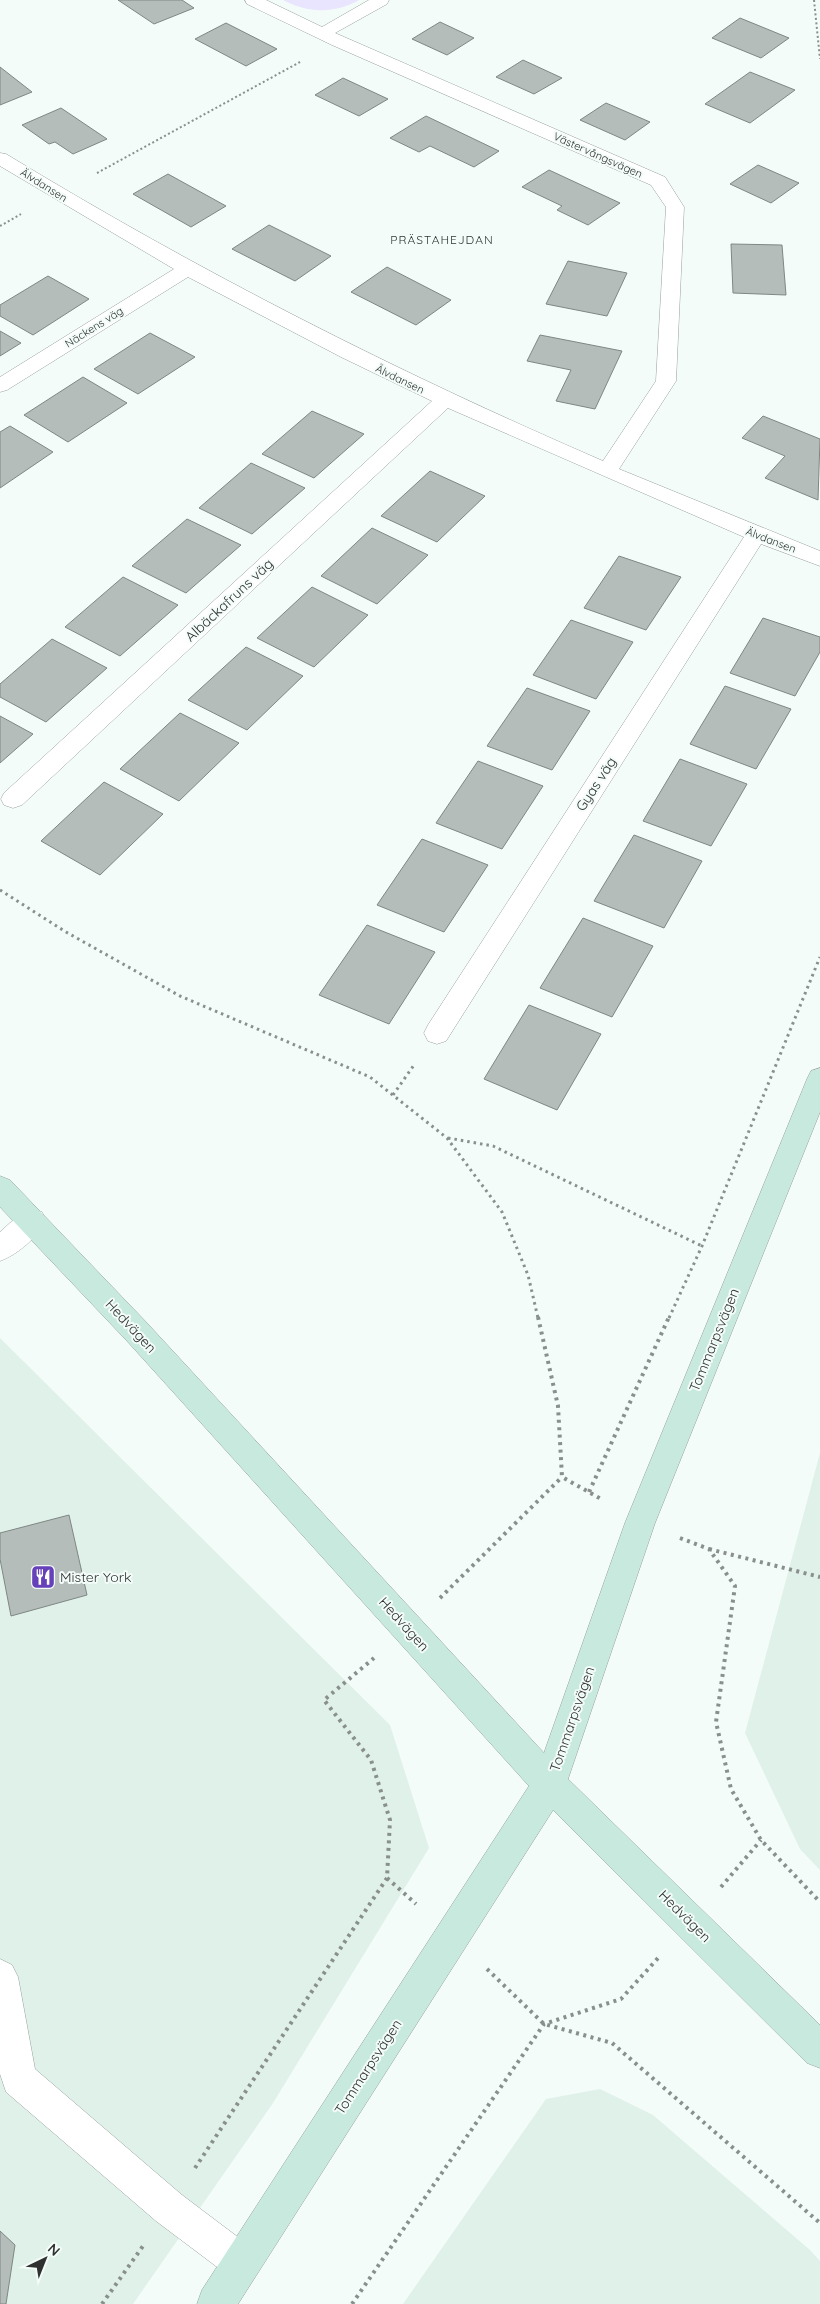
<svg xmlns="http://www.w3.org/2000/svg" width="820" height="2304" viewBox="0 0 820 2304" font-family="Quicksand,sans-serif">
<style>
.built{fill:#dff1e9}
.green{fill:#e9e5ff}
.building{fill:#b4bdb9;stroke:#7e8783}
.lines{fill:none;stroke-linecap:round;stroke-linejoin:round}
.street-casing{stroke:#98a19d;stroke-width:1}
.secondary-casing{stroke:#98a19d;stroke-width:1}
.path-far2{stroke:#898f8d;stroke-width:2;stroke-dasharray:2 2.5;stroke-linecap:butt}
.path-far1{stroke:#898f8d;stroke-width:3;stroke-dasharray:2.5 4;stroke-linecap:butt}
.path{stroke:#898f8d;stroke-width:4;stroke-dasharray:3 4.5;stroke-linecap:butt}
.street{fill:#fff;fill-rule:evenodd}
.secondary{fill:#c8e9dd;fill-rule:evenodd}
.labels{text-anchor:middle;stroke-width:4;stroke-linejoin:round;paint-order:stroke}
.far-street-label{font-size:11px;fill:#2e3130;stroke:#f3fcf8}
.far-neighbourhood-label{font-size:12px;letter-spacing:1px;fill:#2e3532;stroke:#f3fcf8}
.street-label{font-size:14px;fill:#2e3130;stroke:#f3fcf8}
.poi-label{font-size:14px;fill:#2e3130;stroke:#f3fcf8;text-anchor:start}
</style>
<rect width="100%" height="100%" fill="#f3fcf8"/>
<g class="built">
<polygon points="0,1338 390,1725 429,1848 273,2103 133,2304 0,2304"/>
<polygon points="820,1453 820,1870 800,1849 745,1733"/>
<polygon points="600,2089 653,2115 810,2250 820,2261 820,2304 403,2304 546,2099"/>
</g>
<path class="green" d="M 283,0 L 359,0 C 335,14 306,13 283,0 Z"/>
<g class="building">
<polygon points="118,0 182,0 194,8 154,24"/>
<polygon points="740,18 789,38 761,58 712,38"/>
<polygon points="440,22 474,38 447,55 412,39"/>
<polygon points="226,23 277,49 246,66 195,39"/>
<polygon points="523,60 562,78 534,94 496,77"/>
<polygon points="0,67 32,92 0,105"/>
<polygon points="750,72 795,90 750,123 705,104"/>
<polygon points="343,78 388,99 359,116 315,95"/>
<polygon points="606,103 650,122 625,140 580,120"/>
<polygon points="61,108 107,139 73,154 55,142 49,144 22,125"/>
<polygon points="426,116 499,151 474,167 430,146 419,152 390,138"/>
<polygon points="758,165 799,183 771,203 730,184"/>
<polygon points="549,170 620,203 588,225 557,210 562,206 522,187"/>
<polygon points="168,174 226,206 191,227 133,194"/>
<polygon points="269,225 331,256 295,281 232,249"/>
<polygon points="731,244 782,245 786,295 733,293"/>
<polygon points="568,261 627,273 607,316 546,304"/>
<polygon points="387,267 451,300 416,325 351,292"/>
<polygon points="48,276 89,299 33,335 0,316 0,305"/>
<polygon points="0,331 21,343 0,356"/>
<polygon points="150,333 195,357 138,394 94,369"/>
<polygon points="540,335 622,351 595,409 556,401 571,370 527,361"/>
<polygon points="83,377 127,403 68,442 24,415"/>
<polygon points="312,411 364,434 314,478 262,454"/>
<polygon points="763,416 820,439 818,500 765,478 785,456 742,438"/>
<polygon points="10,426 53,452 0,488 0,432"/>
<polygon points="251,463 305,488 252,534 199,508"/>
<polygon points="430,471 485,496 437,542 381,516"/>
<polygon points="187,519 241,545 186,593 132,566"/>
<polygon points="372,528 428,555 377,604 321,576"/>
<polygon points="619,556 681,577 646,630 584,608"/>
<polygon points="123,577 178,605 120,656 65,627"/>
<polygon points="312,587 368,615 314,667 257,638"/>
<polygon points="763,618 820,637 820,652 795,696 730,673"/>
<polygon points="571,620 633,642 596,699 533,675"/>
<polygon points="52,639 107,668 46,722 0,697 0,684"/>
<polygon points="246,647 303,676 247,730 188,700"/>
<polygon points="725,686 791,709 756,769 690,744"/>
<polygon points="527,688 590,711 552,770 487,746"/>
<polygon points="180,713 239,743 179,801 120,769"/>
<polygon points="0,716 33,734 0,763"/>
<polygon points="680,759 747,784 711,846 643,821"/>
<polygon points="478,761 543,786 502,849 436,823"/>
<polygon points="104,782 163,814 100,875 41,841"/>
<polygon points="634,835 702,861 664,928 594,901"/>
<polygon points="422,839 488,865 444,932 377,905"/>
<polygon points="583,918 653,946 612,1017 540,988"/>
<polygon points="367,925 435,952 389,1024 319,995"/>
<polygon points="529,1005 601,1034 557,1110 484,1079"/>
<polygon points="69,1515 87,1595 11,1616 0,1559 0,1533"/>
<polygon points="0,2231 15,2245 6,2304 0,2304"/>
</g>
<g class="lines">
<defs>
<g id="street">
<path d="M 245,0 L 266,0 L 322,27 L 369,0 L 389,0 L 387,4 L 335,33 L 665,177 L 684,207 L 676,381 L 619,469 L 820,551 L 820,566 L 761,544 L 446,1041 L 437,1044 L 428,1041 L 424,1033 L 428,1025 L 744,537 L 448,408 L 22,805 L 13,808 L 4,805 L 1,799 L 4,793 L 432,401 L 341,357 L 188,277 L 7,390 L 0,392 L 0,377 L 174,269 L 0,166 L 0,153 L 6,154 C 198,271 397,372 603,461 L 656,381 L 666,207 L 651,185 L 332,45 L 247,4 Z"/>
<path d="M 32,1209 L 42,1212 L 46,1221 C 38,1237 17,1255 0,1261 L 0,1232 L 22,1212 Z"/>
<polygon points="0,1959 12,1965 18,1977 35,2069 182,2195 255,2250 261,2263 255,2276 242,2282 229,2276 156,2221 6,2092 0,2074"/>
</g>
<polygon id="secondary" points="820,1068 820,1112 655,1523 568,1779 820,2025 820,2068 807,2063 553,1810 238,2304 197,2304 202,2290 529,1786 127,1341 0,1207 0,1176 10,1180 147,1323 544,1753 625,1523 807,1079 811,1071"/>
</defs>
<use href="#street" class="street-casing"/>
<use href="#secondary" class="secondary-casing"/>
<g class="path-far2">
<polyline points="814,0 820,59"/>
<polyline points="97,173 300,62"/>
<polyline points="0,226 21,214"/>
</g>
<g class="path-far1">
<polyline points="0,890 66,932 180,996 370,1077 447,1138 502,1212 528,1275 538,1318"/>
<polyline points="393,1095 414,1065"/>
<polyline points="448,1138 493,1146 702,1246"/>
<polyline points="669,1318 702,1246 820,957"/>
</g>
<g class="path">
<polyline points="538,1317 558,1406 562,1477 603,1500"/>
<polyline points="589,1492 669,1317"/>
<polyline points="680,1538 709,1549 735,1586 716,1722 731,1789 761,1840 820,1902"/>
<polyline points="709,1549 820,1577"/>
<polyline points="440,1598 562,1477"/>
<polyline points="387,1878 416,1904"/>
<polyline points="721,1887 761,1840"/>
<polyline points="487,1969 544,2024 612,2043 820,2223"/>
<polyline points="195,2168 387,1878 390,1820 371,1760 324,1700 374,1658"/>
<polyline points="102,2304 143,2246"/>
<polyline points="352,2304 544,2024 621,1999 659,1957"/>
</g>
<use href="#street" class="street"/>
<use href="#secondary" class="secondary"/>
</g>
<defs>
<symbol id="restaurant-square" viewBox="-11 -11 22 22"><rect x="-9" y="-9" width="18" height="18" rx="4" fill="#6641b9" stroke="#f3fcf8"/><path d="M-5-6h1v4h1v-4h1v4h1v-4h1v5L-1.5 .5V6h-2V.5L-5-1ZM5-6V6H3V1.5H1.5Q1.5-4 5-6Z" fill="#fff"/></symbol>
</defs>
<g fill-rule="evenodd">
<use href="#restaurant-square" x="29" y="1563" width="28" height="28"/>
</g>
<g class="labels">
<g class="far-street-label">
<text transform="translate(598 155) rotate(24)" y="4">Västervångsvägen</text>
<text transform="translate(44 185) rotate(32)" y="4">Älvdansen</text>
<text transform="translate(94 327) rotate(-32)" y="4">Näckens väg</text>
<text transform="translate(400 379) rotate(26)" y="4">Älvdansen</text>
<text transform="translate(771 540) rotate(21)" y="4">Älvdansen</text>
</g>
<g class="far-neighbourhood-label">
<text x="442" y="244">PRÄSTAHEJDAN</text>
</g>
<g class="street-label">
<text transform="translate(229 600) rotate(-43)" y="5">Albäckafruns väg</text>
<text transform="translate(596 784) rotate(-57)" y="5">Gyas väg</text>
<text transform="translate(131 1326) rotate(47)" y="5">Hedvägen</text>
<text transform="translate(714 1340) rotate(-68)" y="5">Tommarpsvägen</text>
<text transform="translate(404 1624) rotate(48)" y="5">Hedvägen</text>
<text transform="translate(572 1719) rotate(-71)" y="5">Tommarpsvägen</text>
<text transform="translate(685 1916) rotate(45)" y="5">Hedvägen</text>
<text transform="translate(368 2067) rotate(-57)" y="5">Tommarpsvägen</text>
</g>
<g class="poi-label">
<text x="60" y="1582">Mister York</text>
</g>
</g>
<g transform="translate(45 2259) rotate(43)" stroke="#f3fcf8" stroke-width="4" paint-order="stroke">
<path d="M0-4L9 19L0 12L-9 19Z" fill="#2e3130"/>
<text y="-8" font-size="14" font-weight="bold" text-anchor="middle" fill="#2e3130">N</text>
</g>
</svg>
